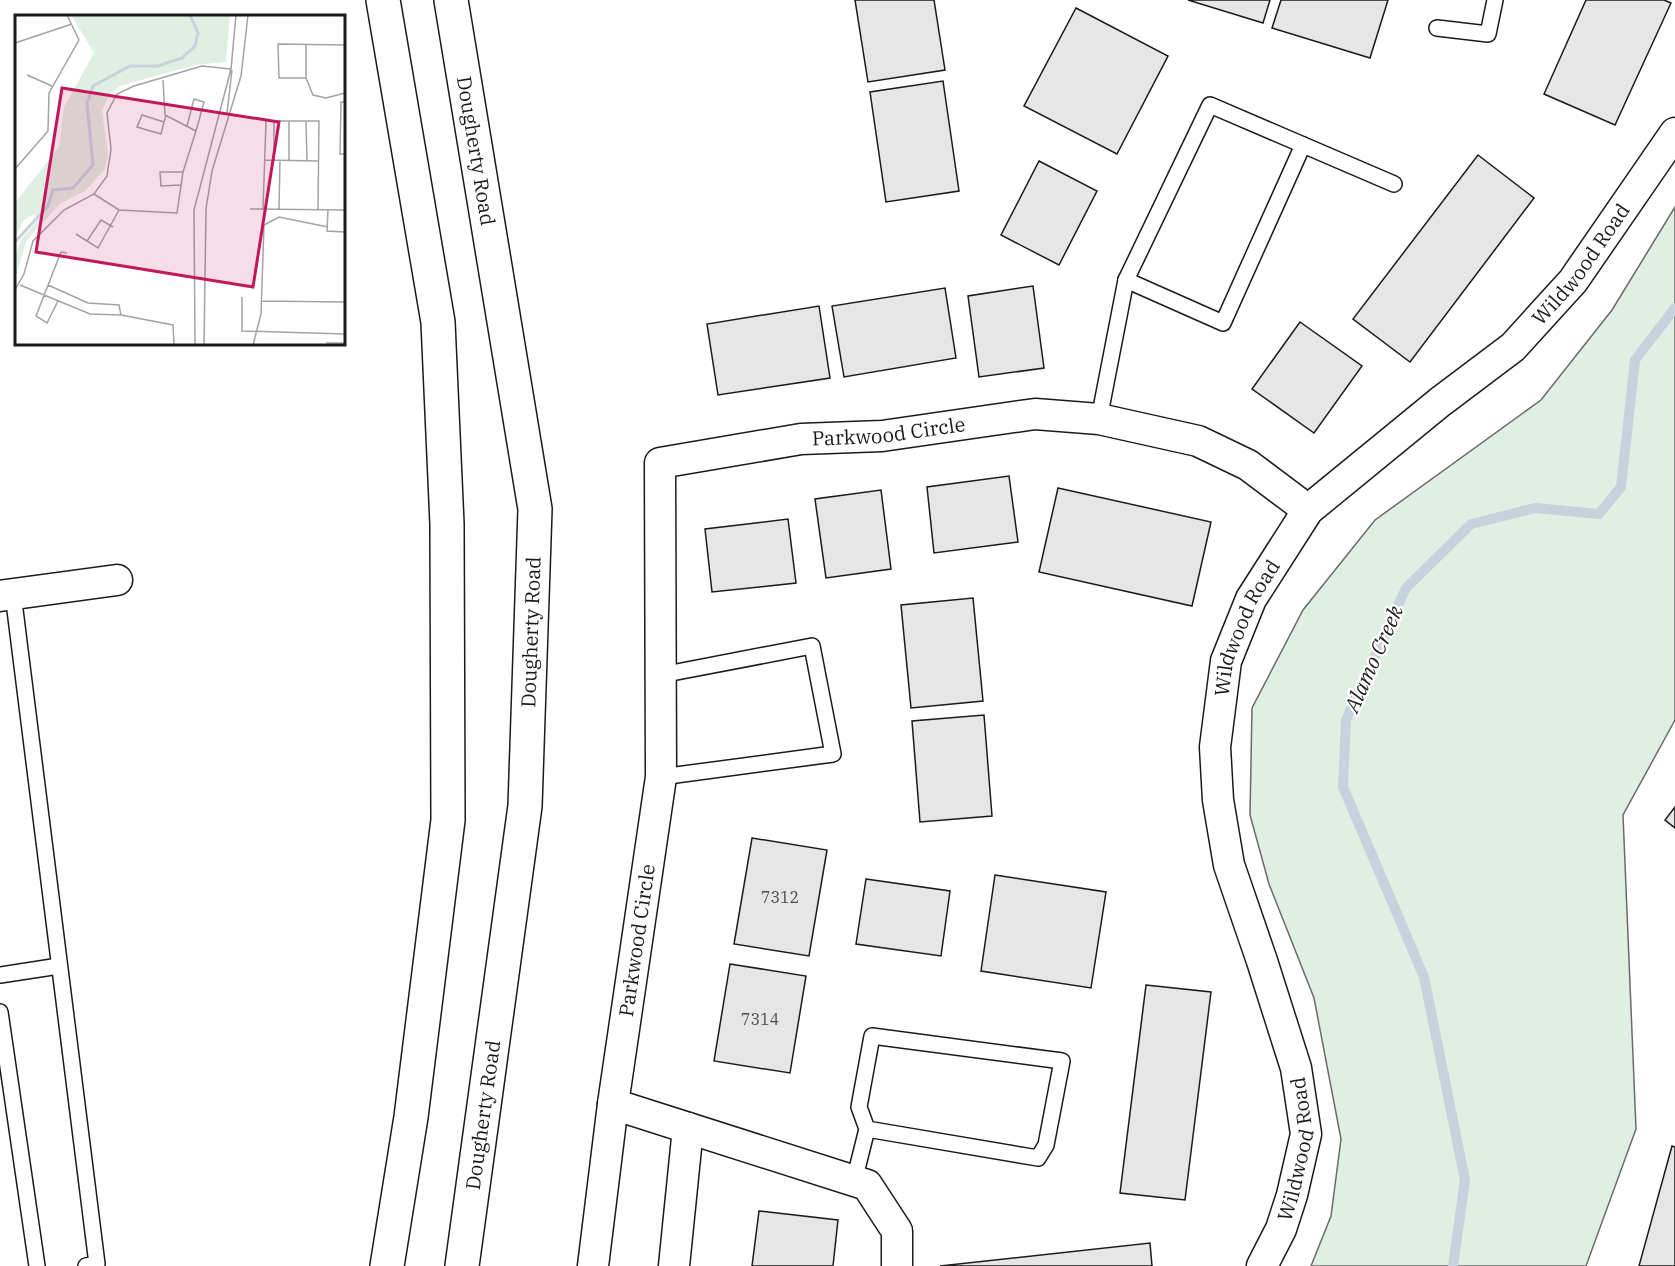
<svg xmlns="http://www.w3.org/2000/svg" width="1675" height="1266" viewBox="0 0 1675 1266" font-family="'IBM Plex Serif',serif">
<style>
.green{fill:#e0efe3;stroke:#6a6a6a;stroke-width:1.5}
.lines{fill:none;stroke-linecap:round;stroke-linejoin:round}
.stream{stroke:#c6d2dc;stroke-width:10}
.building{fill:#e6e6e6;stroke:#1a1a1a;stroke-width:1.5}
.lane-casing{stroke:#1a1a1a;stroke-width:18}
.street-casing{stroke:#1a1a1a;stroke-width:33}
.secondary-casing{stroke:#1a1a1a;stroke-width:36}
.lane{stroke:#fff;stroke-width:15}
.street{stroke:#fff;stroke-width:30}
.secondary{stroke:#fff;stroke-width:33}
.labels{text-anchor:middle;stroke-width:4.5;stroke-linejoin:round;paint-order:stroke}
.number-label{font-size:16px;fill:#4d4d4d}
.street-label{font-size:20px;fill:#1a1a1a;stroke:#fff}
.water-label{font-size:21px;font-style:italic;fill:#1a1a1a;stroke:#fff}
.inset-river{fill:none;stroke:#c6d2dc;stroke-width:3}
.inset-road{fill:none;stroke:#a3a3a3;stroke-width:1.5}
.view{fill:#c2185b;fill-opacity:0.15;stroke:#c2185b;stroke-width:3}
.inset-edge{fill:none;stroke:#1a1a1a;stroke-width:3}
</style>
<rect width="100%" height="100%" fill="#fff"/>
<polygon class="green" points="1675,207 1675,720 1623,815 1636,1129 1586,1266 1311,1266 1331,1216 1341,1139 1314,998 1269,884 1250,815 1252,708 1303,610 1375,520 1541,400 1612,310"/>
<g class="lines">
<polyline class="stream" points="1453,1266 1465,1180 1424,977 1343,787 1346,720 1406,588 1471,524 1535,508 1599,514 1621,487 1635,360 1675,308"/>
</g>
<g class="building">
<polygon points="855,0 934,0 945,70 868,82"/>
<polygon points="1188,0 1270,0 1263,23"/>
<polygon points="1281,0 1388,0 1370,58 1272,28"/>
<polygon points="1586,0 1664,0 1671,3 1615,125 1544,94"/>
<polygon points="1076,8 1168,56 1117,154 1024,106"/>
<polygon points="943,81 959,191 886,202 870,92"/>
<polygon points="1478,155 1534,198 1410,362 1353,319"/>
<polygon points="1039,161 1097,191 1059,265 1001,235"/>
<polygon points="1033,286 1044,368 979,377 968,296"/>
<polygon points="945,288 956,358 844,377 832,306"/>
<polygon points="819,306 830,378 718,395 707,324"/>
<polygon points="1300,322 1362,366 1314,433 1252,389"/>
<polygon points="1009,476 1018,542 934,553 927,487"/>
<polygon points="1058,488 1211,522 1192,606 1039,572"/>
<polygon points="881,490 891,569 826,578 815,499"/>
<polygon points="788,519 796,583 712,592 705,529"/>
<polygon points="973,598 983,701 911,708 901,605"/>
<polygon points="984,715 992,816 920,822 912,721"/>
<polygon points="1675,807 1675,828 1665,820"/>
<polygon points="752,838 827,850 809,956 734,944"/>
<polygon points="995,875 1106,892 1091,988 981,971"/>
<polygon points="866,879 950,891 941,956 856,944"/>
<polygon points="730,964 806,976 790,1073 714,1061"/>
<polygon points="1146,985 1211,992 1185,1200 1120,1193"/>
<polygon points="1672,1146 1675,1147 1675,1266 1639,1266"/>
<polygon points="759,1211 838,1220 833,1266 752,1266"/>
<polygon points="1150,1243 1152,1266 940,1266"/>
</g>
<g class="lines">
<defs>
<g id="lane">
<polyline points="1437,28 1488,34 1495,0"/>
<polyline points="1126,280 1223,323 1303,145"/>
<polyline points="1099,419 1126,280 1210,105 1394,184"/>
<polyline points="13,594 97,1264 86,1266"/>
<polyline points="661,675 812,646 833,754 661,777"/>
<polyline points="0,975 59,966"/>
<polyline points="0,1012 37,1266"/>
<polyline points="854,1181 867,1129 1038,1158 1046,1145 1062,1061 872,1036 859,1107 867,1129"/>
</g>
<g id="street">
<polyline points="0,596 117,580"/>
<polyline points="593,1266 613,1104"/>
<polyline points="674,1266 688,1128"/>
<path id="s1" d="M 897,1266 L 897,1231 L 867,1185 L 613,1104 L 661,777 L 660,463 L 801,439 L 882,436 L 1035,414 L 1099,419 L 1198,441 L 1248,465 L 1308,510"/>
<path id="s2" d="M 1262,1266 L 1281,1229 L 1292,1195 L 1306,1134 L 1296,1068 L 1262,961 L 1229,865 L 1218,800 L 1215,747 L 1226,661 L 1251,599 L 1308,510 L 1440,402 L 1513,347 L 1573,281 L 1675,133"/>
</g>
<g id="secondary">
<polyline points="383,0 438,322 447,524 448,820 411,1117 387,1266"/>
<path id="s3" d="M 451,0 L 535,509 L 525,806 L 462,1266"/>
</g>
</defs>
<use href="#lane" class="lane-casing"/>
<use href="#street" class="street-casing"/>
<use href="#secondary" class="secondary-casing"/>
<use href="#lane" class="lane"/>
<use href="#street" class="street"/>
<use href="#secondary" class="secondary"/>
</g>
<g class="labels">
<g class="number-label">
<text x="780" y="903">7312</text>
<text x="760" y="1025">7314</text>
</g>
<g class="street-label">
<text dy="7" stroke="none"><textPath href="#s3" startOffset="153">Dougherty Road</textPath></text>
<text dy="7" stroke="none"><textPath href="#s2" startOffset="1168">Wildwood Road</textPath></text>
<text dy="7" stroke="none"><textPath href="#s1" startOffset="1232">Parkwood Circle</textPath></text>
<text dy="7" stroke="none"><textPath href="#s2" startOffset="664">Wildwood Road</textPath></text>
<text transform="translate(531 632) rotate(-88)" y="7">Dougherty Road</text>
<text dy="7" stroke="none"><textPath href="#s1" startOffset="522">Parkwood Circle</textPath></text>
<text transform="translate(483 1115) rotate(-82)" y="7">Dougherty Road</text>
<text dy="7" stroke="none"><textPath href="#s2" startOffset="124">Wildwood Road</textPath></text>
</g>
<g class="water-label">
<text transform="translate(1374 659) rotate(-66)" y="7">Alamo Creek</text>
</g>
</g>
<g transform="translate(15 15)">
<rect width="330" height="330" fill="#fff"/>
<path d="M 56,0 L 215,0 L 211,47 L 180,50 L 105,71 L 94,80 L 87,96 L 93,140 L 90,154 L 70,176 L 46,188 L 25,210 L 11,227 L 0,264 L 0,241 L 6,225 L 23,205 L 19,199 L 9,205 L 0,222 L 0,188 L 44,132 L 49,92 L 79,38 Z" fill="#e0efe3"/>
<path class="inset-river" d="M 0,227 L 33,191 L 38,175 L 58,173 L 78,150 L 72,88 L 78,71 L 115,51 L 143,51 L 167,43 L 180,31 L 183,18 L 175,0"/>
<path class="inset-road" d="M 0,28 L 57,9M 291,29 L 291,63 L 298,80 L 311,83 L 330,78M 12,60 L 37,71M 291,63 L 264,63 L 263,29 L 330,30M 330,87 L 326,87 L 325,139 L 330,139M 212,98 L 217,55M 274,106 L 274,145M 291,106 L 292,145M 149,107 L 146,119 L 122,112 L 127,100 L 149,107 L 151,101M 172,111 L 179,84 L 189,87 L 181,116M 250,145 L 304,146M 259,145 L 259,106M 0,154 L 33,116 L 34,78 L 64,25 L 52,0M 166,170 L 146,171 L 145,157 L 168,157M 79,179 L 104,195 L 162,198 L 168,157 L 181,116 L 150,100 L 148,65M 235,194 L 330,195M 248,194 L 251,106 L 304,106 L 303,195M 264,194 L 265,145M 313,195 L 312,216 L 330,217M 61,219 L 83,233 L 104,195M 72,226 L 86,205 L 98,212M 5,270 L 75,299 L 106,300 L 158,310 L 159,330M 33,270 L 73,288 L 104,290 L 106,300M 0,275 L 9,259 L 18,226 L 49,195 L 79,179 L 92,161 L 96,134 L 92,98 L 102,79 L 119,71 L 187,51 L 216,54M 227,282 L 227,316 L 330,319M 43,286 L 32,308 L 21,301 L 46,237 L 52,238M 246,286 L 330,287M 311,328 L 330,328M 180,330 L 179,195 L 216,54 L 221,0M 189,330 L 191,194 L 197,156 L 226,61 L 233,0M 238,330 L 246,299 L 249,210 L 264,202 L 313,212"/>
<path class="view" d="M 47,73 L 264,107 L 238,272 L 21,237 Z"/>
<rect width="330" height="330" class="inset-edge"/>
</g>
</svg>
